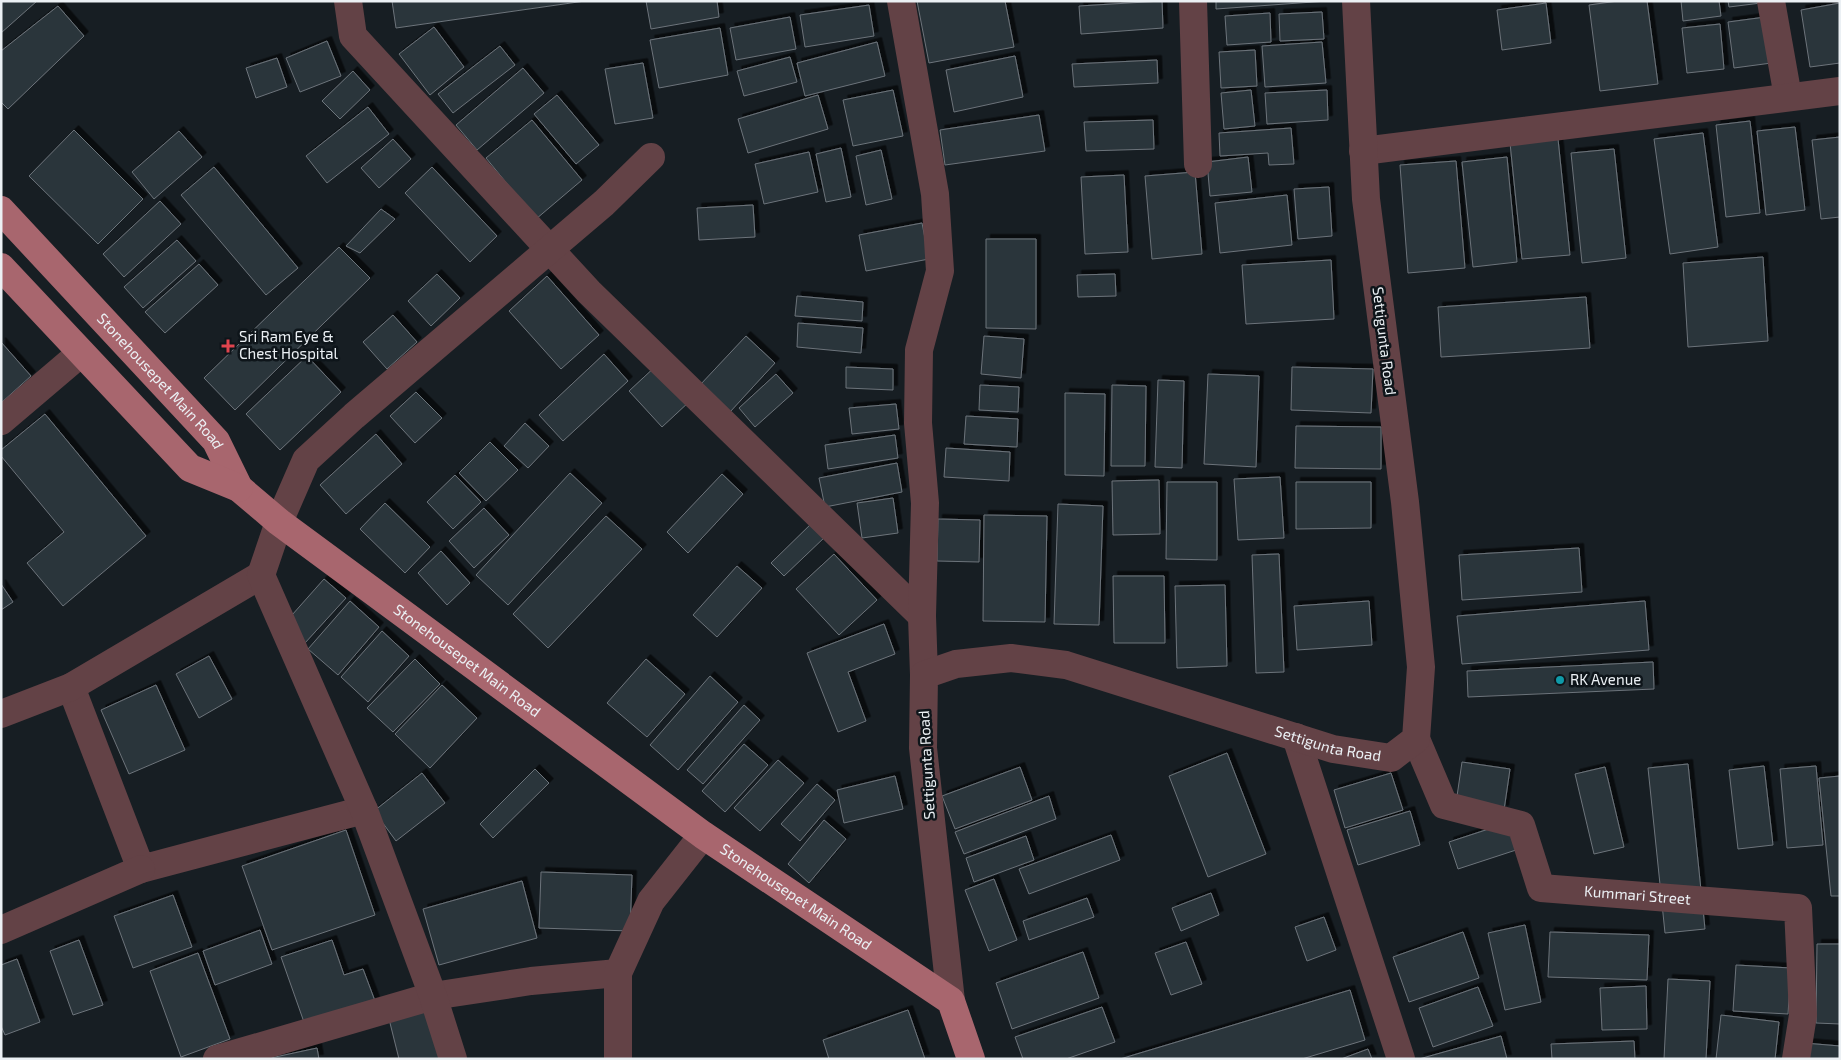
<svg xmlns="http://www.w3.org/2000/svg" width="1841" height="1060" viewBox="0 0 1841 1060" font-family="'Exo 2',sans-serif">
<style>
.building{fill:#2c343a;stroke:#6c747b;filter:url(#shadow)}
.lines{fill:none;stroke-linecap:round;stroke-linejoin:round}
.minor{stroke:#634246;stroke-width:28}
.major{stroke:#a8666e;stroke-width:28}
.health-dot{fill:#e0444e;stroke:#0e151a;stroke-width:2}
.culture-dot{fill:#0f9aa8;stroke:#0e151a;stroke-width:2}
.labels{text-anchor:middle;stroke-width:5;stroke-linejoin:round;paint-order:stroke}
.poi-label{font-size:15px;fill:#ebf0f4;stroke:#0e151a;text-anchor:start}
.street-label{font-size:15px;fill:#ebf0f4;stroke:#0e151a}
</style>
<defs>
<filter id="shadow"><feDropShadow dx="4.5" dy="-4.5" stdDeviation="0" flood-color="#0009"/></filter>
</defs>
<rect width="100%" height="100%" fill="#171e23"/>
<g class="building">
<polygon points="1,1 37,1 1,33"/>
<polygon points="392,1 585,1 396,28"/>
<polygon points="646,1 717,1 719,17 651,29"/>
<polygon points="917,1 1005,1 1014,47 929,63"/>
<polygon points="1162,1 1163,28 1081,34 1079,6"/>
<polygon points="1216,1 1327,1 1216,9"/>
<polygon points="1618,1 1647,1 1658,84 1600,91 1589,5"/>
<polygon points="1681,1 1719,1 1721,16 1683,21"/>
<polygon points="1728,1 1777,1 1729,7"/>
<polygon points="1546,3 1551,43 1502,50 1497,10"/>
<polygon points="1840,3 1840,63 1810,67 1801,10"/>
<polygon points="869,5 874,36 805,47 800,15"/>
<polygon points="58,6 84,36 8,109 1,102 1,51"/>
<polygon points="1322,12 1324,39 1280,41 1279,14"/>
<polygon points="1270,13 1271,42 1227,45 1225,16"/>
<polygon points="1773,16 1779,62 1734,68 1728,22"/>
<polygon points="790,17 796,49 736,60 730,28"/>
<polygon points="1720,24 1724,69 1687,73 1682,28"/>
<polygon points="434,27 464,67 430,95 399,54"/>
<polygon points="720,28 728,75 659,88 650,40"/>
<polygon points="327,41 341,76 300,92 286,58"/>
<polygon points="877,42 885,76 805,96 797,63"/>
<polygon points="1322,42 1326,83 1265,87 1262,46"/>
<polygon points="500,46 515,65 453,113 438,94"/>
<polygon points="1255,50 1257,86 1221,88 1219,52"/>
<polygon points="1015,56 1023,97 954,112 946,70"/>
<polygon points="790,57 797,82 744,96 737,71"/>
<polygon points="277,58 287,87 256,98 246,68"/>
<polygon points="1157,60 1158,83 1074,87 1072,64"/>
<polygon points="643,63 653,118 615,124 605,69"/>
<polygon points="523,68 544,93 477,150 456,125"/>
<polygon points="353,71 370,90 340,119 322,101"/>
<polygon points="893,90 903,136 853,146 843,100"/>
<polygon points="1251,90 1255,126 1224,129 1221,93"/>
<polygon points="1327,90 1328,120 1267,124 1265,93"/>
<polygon points="557,95 599,145 576,164 534,114"/>
<polygon points="818,95 828,129 748,153 738,119"/>
<polygon points="368,107 389,134 327,183 306,156"/>
<polygon points="1039,115 1045,151 945,165 940,130"/>
<polygon points="532,120 582,180 536,219 486,158"/>
<polygon points="1153,120 1154,149 1086,151 1084,122"/>
<polygon points="1750,121 1760,213 1726,217 1716,125"/>
<polygon points="1795,127 1805,210 1766,215 1757,131"/>
<polygon points="1291,128 1294,164 1269,165 1268,153 1220,156 1219,133"/>
<polygon points="74,130 143,199 98,244 29,176"/>
<polygon points="179,131 202,157 154,199 132,172"/>
<polygon points="1703,133 1718,247 1670,254 1654,139"/>
<polygon points="1840,137 1840,217 1821,219 1812,140"/>
<polygon points="393,139 411,159 379,188 361,168"/>
<polygon points="1558,139 1570,255 1522,259 1510,143"/>
<polygon points="841,148 851,197 826,202 816,154"/>
<polygon points="1614,149 1626,258 1582,263 1571,153"/>
<polygon points="881,150 892,199 866,205 856,156"/>
<polygon points="809,152 818,192 764,204 755,164"/>
<polygon points="1248,157 1252,192 1210,196 1207,162"/>
<polygon points="1507,157 1517,262 1473,267 1462,162"/>
<polygon points="1456,161 1465,268 1408,273 1400,165"/>
<polygon points="214,167 298,268 266,295 181,195"/>
<polygon points="432,167 497,236 470,262 405,193"/>
<polygon points="1195,172 1202,254 1152,259 1145,176"/>
<polygon points="1124,175 1128,252 1085,254 1081,177"/>
<polygon points="1329,187 1332,236 1298,239 1294,189"/>
<polygon points="1287,195 1292,245 1220,253 1215,203"/>
<polygon points="160,201 181,224 124,277 103,254"/>
<polygon points="753,205 755,237 699,240 697,208"/>
<polygon points="381,209 395,219 360,253 346,246"/>
<polygon points="922,223 929,259 866,271 859,235"/>
<polygon points="986,239 1036,239 1036,329 986,328"/>
<polygon points="177,240 196,261 143,308 124,287"/>
<polygon points="339,247 370,278 235,410 204,378"/>
<polygon points="1763,257 1768,341 1688,347 1683,263"/>
<polygon points="1331,260 1334,319 1246,324 1242,265"/>
<polygon points="199,264 218,285 165,333 145,312"/>
<polygon points="437,274 460,298 431,326 408,301"/>
<polygon points="1115,274 1116,296 1078,297 1077,275"/>
<polygon points="547,276 599,335 561,369 509,311"/>
<polygon points="797,296 863,302 862,321 795,316"/>
<polygon points="1586,297 1590,348 1441,357 1438,307"/>
<polygon points="393,315 417,342 387,369 363,342"/>
<polygon points="798,323 863,328 861,353 797,347"/>
<polygon points="746,336 775,363 730,412 700,385"/>
<polygon points="984,336 1024,339 1021,378 981,374"/>
<polygon points="1,342 31,376 1,403"/>
<polygon points="604,354 628,381 563,441 539,415"/>
<polygon points="307,356 341,392 280,450 246,414"/>
<polygon points="657,365 690,401 662,427 629,391"/>
<polygon points="846,367 893,369 893,390 846,388"/>
<polygon points="1292,367 1373,369 1371,413 1291,410"/>
<polygon points="776,374 793,393 755,427 739,408"/>
<polygon points="1208,374 1259,376 1256,467 1204,464"/>
<polygon points="1158,380 1184,381 1182,468 1155,467"/>
<polygon points="980,385 1019,387 1018,412 979,410"/>
<polygon points="1112,385 1146,386 1145,466 1111,466"/>
<polygon points="416,392 442,418 415,443 390,416"/>
<polygon points="1065,393 1105,394 1104,476 1065,475"/>
<polygon points="896,404 899,429 852,434 849,408"/>
<polygon points="45,414 146,536 63,606 27,563 64,532 1,456 1,450"/>
<polygon points="966,416 1018,419 1017,447 964,444"/>
<polygon points="525,423 549,446 528,468 504,446"/>
<polygon points="1296,426 1381,427 1381,469 1295,468"/>
<polygon points="376,434 402,464 346,514 320,485"/>
<polygon points="895,435 898,458 828,469 825,445"/>
<polygon points="490,442 518,470 486,501 459,473"/>
<polygon points="946,448 1010,452 1009,481 944,477"/>
<polygon points="897,463 902,492 825,507 819,478"/>
<polygon points="570,473 602,503 508,605 476,575"/>
<polygon points="722,474 743,494 688,553 667,532"/>
<polygon points="455,475 481,502 453,529 427,502"/>
<polygon points="1280,477 1284,538 1238,540 1234,479"/>
<polygon points="1159,480 1160,534 1113,535 1112,481"/>
<polygon points="1167,482 1217,482 1217,560 1166,559"/>
<polygon points="1296,482 1371,482 1371,528 1296,529"/>
<polygon points="893,498 898,533 862,538 857,503"/>
<polygon points="385,503 430,547 405,573 360,529"/>
<polygon points="1058,504 1103,506 1099,625 1054,624"/>
<polygon points="484,508 509,535 474,568 449,541"/>
<polygon points="984,515 1047,516 1045,622 983,621"/>
<polygon points="606,516 642,549 548,648 513,614"/>
<polygon points="938,519 980,520 979,562 937,561"/>
<polygon points="813,522 826,536 784,576 771,563"/>
<polygon points="1579,548 1582,592 1462,600 1459,555"/>
<polygon points="441,551 470,583 447,605 418,573"/>
<polygon points="834,554 877,600 839,635 796,589"/>
<polygon points="1279,554 1284,672 1256,673 1252,555"/>
<polygon points="737,566 762,588 717,637 693,615"/>
<polygon points="1113,576 1164,576 1165,643 1114,643"/>
<polygon points="324,579 346,598 305,643 284,624"/>
<polygon points="1,584 13,602 1,610"/>
<polygon points="1225,585 1227,666 1177,668 1175,586"/>
<polygon points="350,601 379,627 338,675 308,649"/>
<polygon points="1369,601 1372,645 1297,650 1294,606"/>
<polygon points="1645,601 1649,650 1462,664 1457,616"/>
<polygon points="884,624 895,654 848,672 866,721 838,732 807,653"/>
<polygon points="382,631 409,656 368,702 341,677"/>
<polygon points="209,656 232,699 199,718 176,674"/>
<polygon points="415,659 440,684 393,732 367,708"/>
<polygon points="646,659 685,694 647,737 607,703"/>
<polygon points="1653,662 1654,689 1468,697 1467,671"/>
<polygon points="710,676 738,702 678,770 650,745"/>
<polygon points="156,685 185,750 129,774 101,710"/>
<polygon points="442,685 477,718 430,768 395,734"/>
<polygon points="744,705 760,720 703,784 687,770"/>
<polygon points="744,744 768,765 725,812 702,791"/>
<polygon points="1227,753 1266,854 1208,877 1169,776"/>
<polygon points="778,760 804,783 760,831 734,808"/>
<polygon points="1462,762 1510,769 1504,810 1456,803"/>
<polygon points="1688,764 1705,929 1665,933 1648,768"/>
<polygon points="1764,766 1773,845 1738,849 1729,770"/>
<polygon points="1816,766 1823,845 1787,848 1780,769"/>
<polygon points="1020,767 1032,800 955,829 942,796"/>
<polygon points="1605,767 1624,847 1594,854 1575,774"/>
<polygon points="535,769 549,783 493,838 480,824"/>
<polygon points="422,773 445,803 396,841 374,811"/>
<polygon points="1391,773 1403,810 1345,828 1334,790"/>
<polygon points="895,776 903,809 844,823 837,790"/>
<polygon points="1840,776 1840,896 1831,896 1819,778"/>
<polygon points="817,784 835,800 800,841 781,824"/>
<polygon points="1049,796 1056,819 964,854 955,832"/>
<polygon points="1410,811 1420,845 1358,865 1347,830"/>
<polygon points="824,820 846,839 809,883 788,864"/>
<polygon points="1507,823 1516,850 1458,869 1449,842"/>
<polygon points="346,830 375,915 272,950 242,866"/>
<polygon points="1111,835 1120,860 1029,894 1019,869"/>
<polygon points="1026,836 1034,860 974,882 966,858"/>
<polygon points="541,872 632,875 630,931 539,928"/>
<polygon points="994,879 1017,940 989,951 965,890"/>
<polygon points="522,881 537,938 439,965 423,909"/>
<polygon points="1211,893 1219,915 1181,931 1172,908"/>
<polygon points="173,895 192,947 133,968 114,916"/>
<polygon points="1087,898 1094,917 1029,940 1023,921"/>
<polygon points="1324,917 1336,950 1307,961 1295,927"/>
<polygon points="1525,925 1541,1002 1505,1010 1488,933"/>
<polygon points="260,930 272,964 215,985 203,951"/>
<polygon points="1463,932 1479,978 1409,1002 1393,957"/>
<polygon points="1550,932 1649,935 1647,980 1548,977"/>
<polygon points="79,940 103,1005 73,1015 50,951"/>
<polygon points="332,940 344,975 363,969 375,1001 305,1025 281,957"/>
<polygon points="1186,942 1202,984 1171,995 1155,953"/>
<polygon points="1817,944 1840,944 1840,1024 1816,1023"/>
<polygon points="1083,952 1099,998 1012,1029 996,983"/>
<polygon points="198,953 230,1039 181,1057 150,971"/>
<polygon points="17,959 40,1022 5,1035 1,1026 1,965"/>
<polygon points="1736,965 1791,968 1788,1014 1733,1011"/>
<polygon points="1668,979 1710,981 1706,1059 1664,1059"/>
<polygon points="1646,986 1647,1029 1602,1030 1600,988"/>
<polygon points="1478,987 1493,1026 1433,1047 1419,1008"/>
<polygon points="1350,990 1365,1040 1302,1059 1120,1059"/>
<polygon points="1102,1007 1115,1042 1066,1059 1023,1059 1015,1037"/>
<polygon points="435,1008 448,1059 399,1059 389,1019"/>
<polygon points="908,1010 925,1059 829,1059 823,1040"/>
<polygon points="1721,1015 1779,1022 1775,1059 1716,1059"/>
<polygon points="1501,1036 1507,1059 1419,1059"/>
<polygon points="1634,1041 1635,1059 1552,1059 1551,1044"/>
<polygon points="1804,1043 1840,1046 1840,1059 1803,1059"/>
<polygon points="317,1048 319,1059 266,1059"/>
<polygon points="1368,1049 1372,1059 1341,1059"/>
</g>
<g class="lines">
<g class="minor">
<polyline points="348,1 353,36 589,292 922,616"/>
<polyline points="901,1 935,194 940,271 919,350 918,423 925,503 922,616 924,675"/>
<polyline points="1193,1 1198,164"/>
<polyline points="1771,1 1788,97"/>
<polyline points="1363,151 1840,91"/>
<polyline points="1,421 81,353"/>
<polyline points="71,687 141,869 364,810"/>
<polyline points="1,714 71,687 261,575"/>
<polyline points="1296,737 1401,1059"/>
<path id="s1" d="M 1416,739 L 1444,805 L 1521,825 L 1541,888 L 1798,908 L 1803,1015 L 1796,1059"/>
<polyline points="1,930 141,869"/>
<path id="s2" d="M 951,1001 L 923,748 L 924,675 L 956,664 L 1011,658 L 1066,665 L 1333,749 L 1391,758 L 1416,739 L 1421,667 L 1405,502 L 1366,199 L 1356,1"/>
<polyline points="217,1059 433,996 531,981 618,973"/>
<polyline points="453,1059 433,996 364,810 261,575 279,522 306,460 354,416 604,203 651,157"/>
<polyline points="618,1059 618,973 651,901 703,835"/>
</g>
<g class="major">
<path id="s3" d="M 1,210 L 216,441 L 239,488 L 279,522 L 703,835 L 951,1001 L 971,1059"/>
<polyline points="1,267 190,468 239,488"/>
</g>
</g>
<path class="health-dot" d="M225.5 338.5h5v5h5v5h-5v5h-5v-5h-5v-5h5z"/>
<circle class="culture-dot" cx="1560" cy="680" r="5"/>
<g class="labels">
<g class="poi-label">
<text x="239" y="342">Sri Ram Eye &amp;<tspan x="239" dy="17">Chest Hospital</tspan></text>
<text x="1570" y="685">RK Avenue</text>
</g>
<g class="street-label">
<text transform="translate(1384 341) rotate(83)" y="5">Settigunta Road</text>
<text dy="5" stroke="none"><textPath href="#s3" startOffset="234">Stonehousepet Main Road</textPath></text>
<text dy="5" stroke="none"><textPath href="#s3" startOffset="654">Stonehousepet Main Road</textPath></text>
<text dy="5" stroke="none"><textPath href="#s2" startOffset="746">Settigunta Road</textPath></text>
<text transform="translate(927 765) rotate(-93)" y="5">Settigunta Road</text>
<text dy="5" stroke="none"><textPath href="#s1" startOffset="314">Kummari Street</textPath></text>
<text dy="5" stroke="none"><textPath href="#s3" startOffset="1059">Stonehousepet Main Road</textPath></text>
</g>
</g>
<rect width="1841" height="1060" fill="none" stroke="#ebf0f4" stroke-width="5"/>
</svg>
